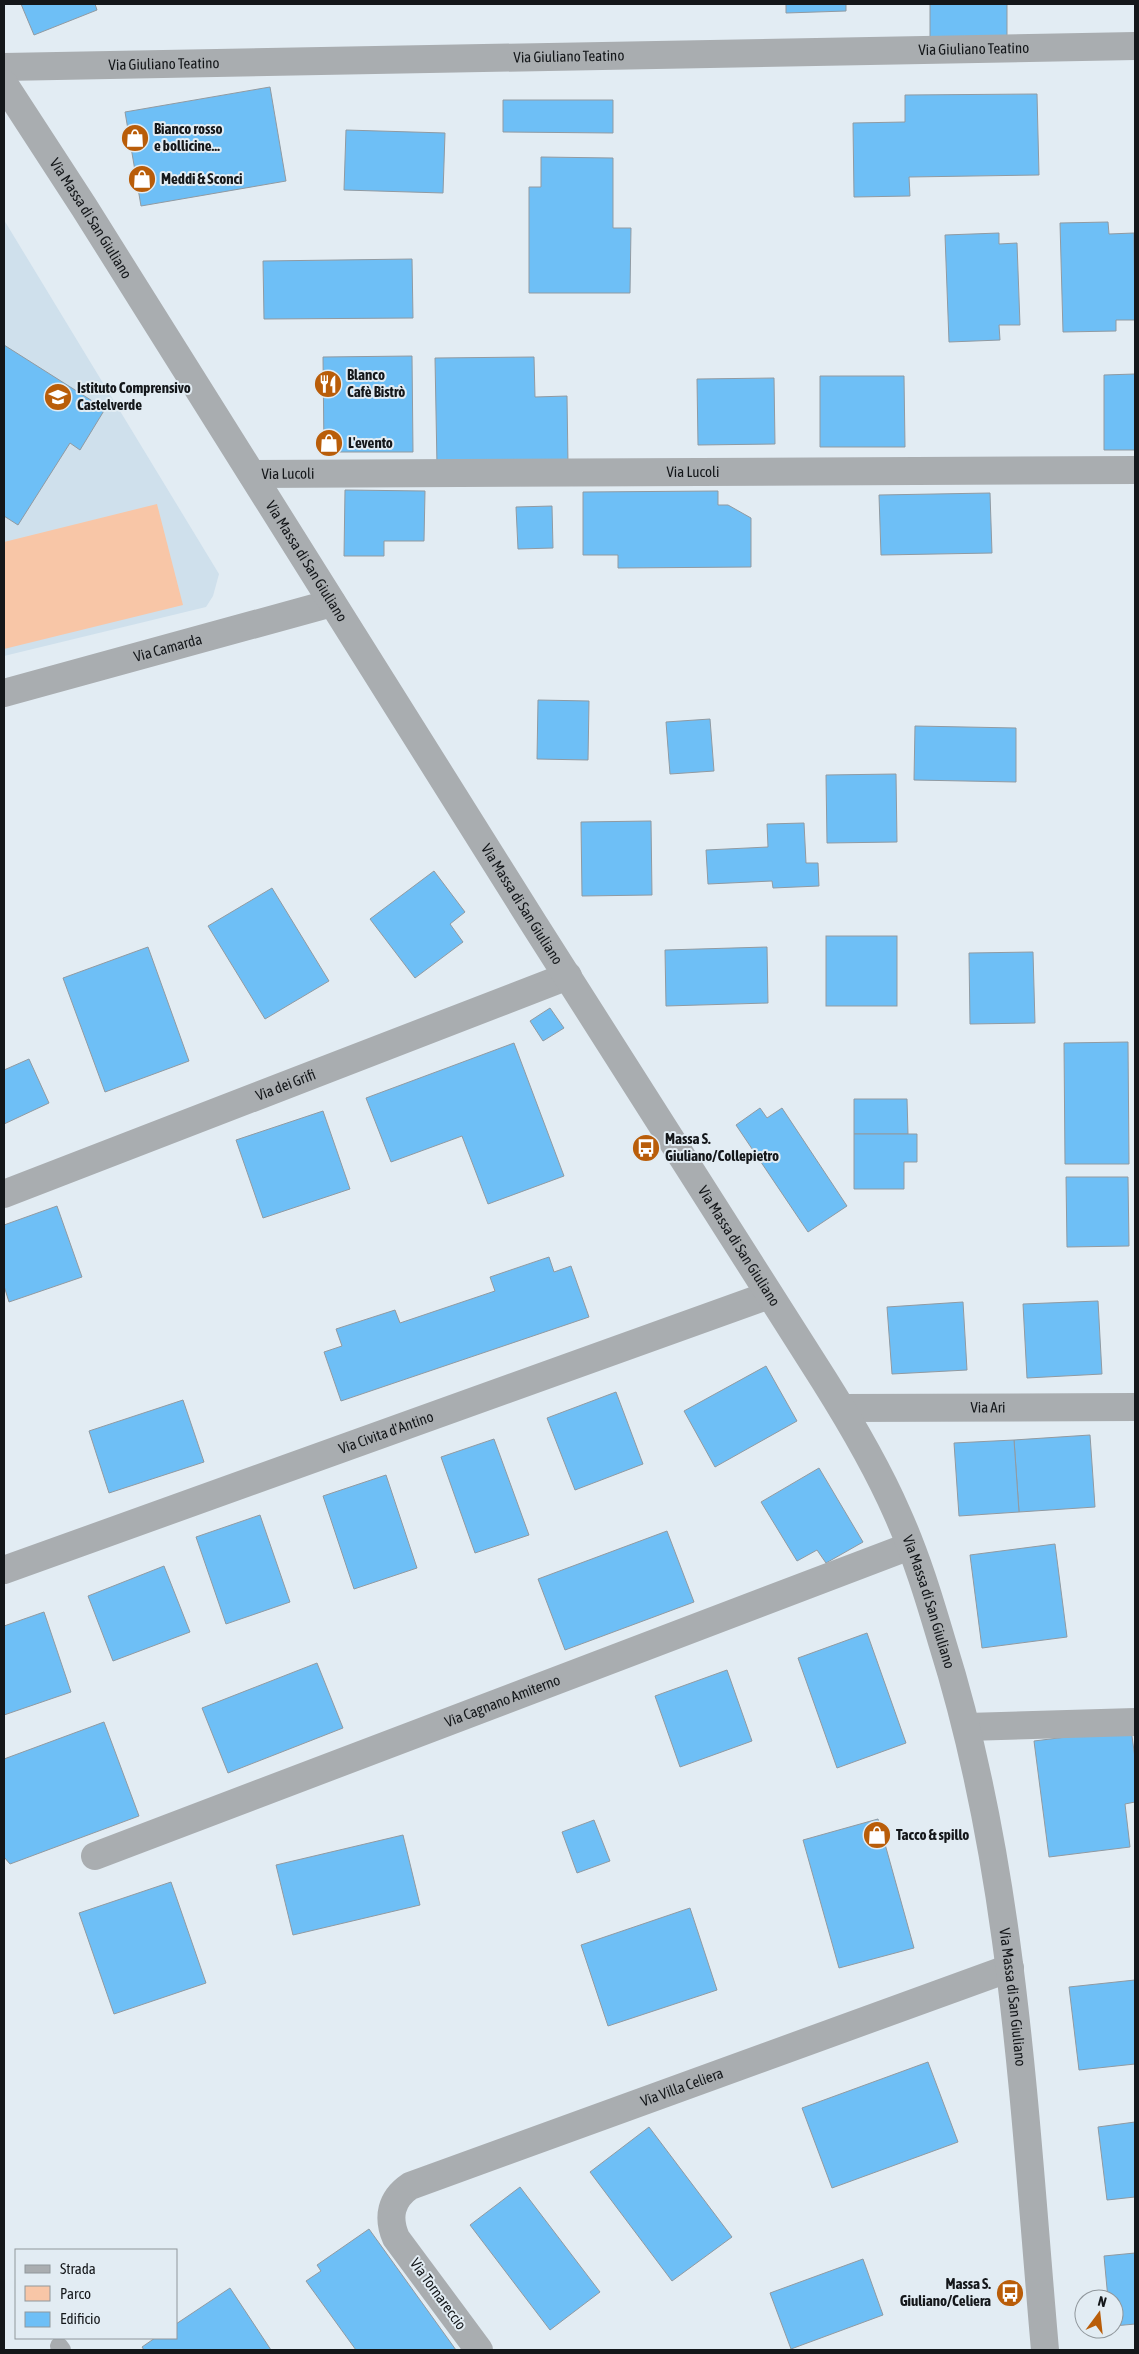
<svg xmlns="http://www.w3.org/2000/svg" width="1139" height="2354" viewBox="0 0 1139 2354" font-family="'Asap Condensed',sans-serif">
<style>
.built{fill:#cfe0ec}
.green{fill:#f8c6a7}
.building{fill:#6ebff6;stroke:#919aa1}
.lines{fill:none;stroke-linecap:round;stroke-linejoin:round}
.service{stroke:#a9adb0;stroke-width:18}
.minor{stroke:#a9adb0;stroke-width:28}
.tertiary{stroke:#a9adb0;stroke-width:28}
.labels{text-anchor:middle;stroke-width:4;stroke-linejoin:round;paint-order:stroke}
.street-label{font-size:15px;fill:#14171a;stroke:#e2ecf3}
.poi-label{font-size:15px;font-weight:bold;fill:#14171a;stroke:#e2ecf3;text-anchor:start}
</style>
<rect width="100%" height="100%" fill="#e2ecf3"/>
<polygon class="built" points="4,220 219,574 213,596 206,607 4,656"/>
<polygon class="green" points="157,504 183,605 4,649 4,542"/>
<g class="building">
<polygon points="21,4 95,4 97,10 34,35"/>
<polygon points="786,4 846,4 846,11 786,13"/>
<polygon points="930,4 1007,4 1007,39 930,40"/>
<polygon points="270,87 286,181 141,206 125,112"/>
<polygon points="1037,94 1039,175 909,177 910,196 854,197 853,123 905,122 905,95"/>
<polygon points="503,100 613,100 613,133 503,132"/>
<polygon points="346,130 445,133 443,193 344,190"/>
<polygon points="541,157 613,158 613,228 631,228 630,293 529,293 529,187 541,187"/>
<polygon points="1108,222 1109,234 1134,233 1135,320 1116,320 1116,331 1063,332 1060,223"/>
<polygon points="999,233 999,244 1017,243 1020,325 999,325 1000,340 949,342 945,235"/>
<polygon points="412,259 413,318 264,319 263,261"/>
<polygon points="4,345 105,409 80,450 70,443 18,525 4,516"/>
<polygon points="412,356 413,452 324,452 323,357"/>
<polygon points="534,357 535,397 567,396 568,464 437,466 435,358"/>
<polygon points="1135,374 1135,450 1104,450 1104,375"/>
<polygon points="820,376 904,376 905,447 820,447"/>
<polygon points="774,378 775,444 698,445 697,379"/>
<polygon points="345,490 425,491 424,541 384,541 384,556 344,556"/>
<polygon points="718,491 718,505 728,505 751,518 751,567 618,568 618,555 583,555 583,492"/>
<polygon points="990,493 992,553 881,555 879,495"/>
<polygon points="552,506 553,548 518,549 516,507"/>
<polygon points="538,700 589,701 588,760 537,759"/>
<polygon points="710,719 714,771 670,774 666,722"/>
<polygon points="915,726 1016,728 1016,782 914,780"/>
<polygon points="896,774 897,842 827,843 826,775"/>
<polygon points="651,821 652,895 582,896 581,822"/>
<polygon points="804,823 806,863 818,863 819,886 773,888 772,881 708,884 706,850 768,847 767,824"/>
<polygon points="434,871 465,912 450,924 463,942 415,978 370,919"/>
<polygon points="272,888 329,981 265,1019 208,926"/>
<rect x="826" y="936" width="71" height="70"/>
<polygon points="148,947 189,1061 105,1092 63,978"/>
<polygon points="767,947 768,1003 666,1006 665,950"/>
<polygon points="1033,952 1035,1023 970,1024 969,953"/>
<polygon points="550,1008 564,1028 543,1041 530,1021"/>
<polygon points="1128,1042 1129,1164 1065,1164 1064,1043"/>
<polygon points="514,1043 564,1176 488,1204 462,1136 391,1162 366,1098"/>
<polygon points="29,1059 49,1103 4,1124 4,1070"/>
<polygon points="854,1099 907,1099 908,1134 854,1134"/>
<polygon points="760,1108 767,1118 782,1108 847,1206 808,1232 736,1125"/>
<polygon points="323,1111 350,1189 263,1218 236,1140"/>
<polygon points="854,1134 917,1134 917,1162 904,1162 904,1189 854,1189"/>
<polygon points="1066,1177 1128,1177 1129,1246 1067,1247"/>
<polygon points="57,1206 82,1277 9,1302 4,1286 4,1225"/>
<polygon points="549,1257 554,1272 571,1266 589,1317 341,1401 324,1352 342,1346 336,1329 395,1310 400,1323 495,1291 490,1277"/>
<polygon points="1098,1301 1102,1374 1027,1378 1023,1304"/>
<polygon points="963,1302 967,1370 892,1374 887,1307"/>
<polygon points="766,1366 797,1421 715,1467 684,1411"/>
<polygon points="616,1392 643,1464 575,1490 547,1418"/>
<polygon points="183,1400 204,1462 109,1493 89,1431"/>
<polygon points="1090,1435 1095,1507 1019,1512 1014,1440"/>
<polygon points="494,1439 529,1535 475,1553 441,1457"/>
<polygon points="1014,1440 1019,1512 959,1516 954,1443"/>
<polygon points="819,1468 863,1542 826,1563 817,1550 797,1561 761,1502"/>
<polygon points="386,1475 417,1568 354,1589 323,1496"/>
<polygon points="260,1515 290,1602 226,1624 196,1537"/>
<polygon points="667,1531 694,1602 565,1650 538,1579"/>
<polygon points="1055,1544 1067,1637 982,1648 970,1555"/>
<polygon points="164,1566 190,1632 113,1661 88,1596"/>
<polygon points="44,1612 71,1692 4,1715 4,1626"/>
<polygon points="867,1633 906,1743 837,1768 798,1658"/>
<polygon points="317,1663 343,1728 228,1773 202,1708"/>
<polygon points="727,1670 752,1741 680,1767 655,1696"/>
<polygon points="104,1722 139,1816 10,1864 4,1857 4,1759"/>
<polygon points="1131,1729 1135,1758 1135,1802 1125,1804 1130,1847 1049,1857 1034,1741"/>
<polygon points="878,1819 914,1948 839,1968 803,1840"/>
<polygon points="594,1820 610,1861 577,1873 562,1832"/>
<polygon points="403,1835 420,1905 293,1935 276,1865"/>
<polygon points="171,1882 206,1983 114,2014 79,1913"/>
<polygon points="690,1908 717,1990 608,2026 581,1945"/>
<polygon points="1135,1980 1135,2064 1079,2070 1069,1987"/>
<polygon points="928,2062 958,2142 832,2188 802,2108"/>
<polygon points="1135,2122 1135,2197 1107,2200 1098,2127"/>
<polygon points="649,2127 732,2237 672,2281 590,2172"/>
<polygon points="520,2187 600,2292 550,2330 470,2225"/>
<polygon points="369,2229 456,2350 356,2350 306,2281 321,2271 317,2265"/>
<polygon points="1135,2253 1135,2324 1114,2326 1114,2299 1108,2299 1104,2256"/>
<polygon points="863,2259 883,2315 791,2349 770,2293"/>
<polygon points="230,2288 271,2350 144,2350 142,2347 155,2338 176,2338 176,2324"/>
</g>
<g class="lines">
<polyline class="service" points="59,2346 62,2350"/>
<g class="minor">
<path id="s1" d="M 4,67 L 1135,46"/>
<path id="s2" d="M 252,474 L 1135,470"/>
<path id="s3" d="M 4,693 L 332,603"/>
<path id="s4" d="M 4,1194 L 568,976"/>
<path id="s5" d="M 842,1408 L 1135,1407"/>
<path id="s6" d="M 4,1570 L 769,1295"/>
<polyline points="967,1727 1135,1722"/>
<path id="s7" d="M 95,1856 L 910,1546"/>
<path id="s8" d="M 479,2350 L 396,2238 C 387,2217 391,2199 410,2186 L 1010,1968"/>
</g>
<path class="tertiary" id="s9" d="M 4,84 L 84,207 L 534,924 L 824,1380 C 851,1423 877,1467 897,1513 C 916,1555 929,1598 942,1642 C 1014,1871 1024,2112 1045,2350"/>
</g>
<defs>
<symbol id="shop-disc" viewBox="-11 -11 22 22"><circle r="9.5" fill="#b95d09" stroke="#e2ecf3"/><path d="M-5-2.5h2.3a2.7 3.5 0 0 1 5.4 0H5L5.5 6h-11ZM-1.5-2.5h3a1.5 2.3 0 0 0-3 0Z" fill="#fff"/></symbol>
<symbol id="restaurant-disc" viewBox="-11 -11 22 22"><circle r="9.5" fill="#b95d09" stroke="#e2ecf3"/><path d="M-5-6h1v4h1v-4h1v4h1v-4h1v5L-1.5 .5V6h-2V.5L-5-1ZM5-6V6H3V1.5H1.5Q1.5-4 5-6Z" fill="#fff"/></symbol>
<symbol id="school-disc" viewBox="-11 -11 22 22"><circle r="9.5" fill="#b95d09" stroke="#e2ecf3"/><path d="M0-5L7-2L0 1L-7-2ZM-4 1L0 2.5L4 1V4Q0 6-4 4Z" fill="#fff"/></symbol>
<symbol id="bus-disc" viewBox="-11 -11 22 22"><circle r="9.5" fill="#b95d09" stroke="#e2ecf3"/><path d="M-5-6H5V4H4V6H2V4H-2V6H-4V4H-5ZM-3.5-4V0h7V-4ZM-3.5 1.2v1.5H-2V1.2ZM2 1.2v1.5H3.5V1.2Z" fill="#fff"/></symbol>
</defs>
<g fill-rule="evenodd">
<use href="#shop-disc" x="119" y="122" width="32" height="32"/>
<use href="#shop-disc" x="126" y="163" width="32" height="32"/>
<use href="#restaurant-disc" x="312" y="368" width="32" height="32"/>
<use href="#school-disc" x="42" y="381" width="32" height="32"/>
<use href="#shop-disc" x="313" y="427" width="32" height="32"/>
<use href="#bus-disc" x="630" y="1132" width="32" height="32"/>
<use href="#shop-disc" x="861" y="1819" width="32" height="32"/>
<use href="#bus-disc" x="994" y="2277" width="32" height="32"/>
</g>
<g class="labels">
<g class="street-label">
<text dy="5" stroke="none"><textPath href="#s1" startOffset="970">Via Giuliano Teatino</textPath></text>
<text dy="5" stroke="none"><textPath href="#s1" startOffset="565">Via Giuliano Teatino</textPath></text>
<text dy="5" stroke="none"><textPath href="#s1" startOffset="160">Via Giuliano Teatino</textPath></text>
<text dy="5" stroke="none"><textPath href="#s9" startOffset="160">Via Massa di San Giuliano</textPath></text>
<text dy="5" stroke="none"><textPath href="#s2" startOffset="441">Via Lucoli</textPath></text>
<text dy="5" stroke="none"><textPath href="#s2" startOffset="36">Via Lucoli</textPath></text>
<text dy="5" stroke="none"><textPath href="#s9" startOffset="565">Via Massa di San Giuliano</textPath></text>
<text dy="5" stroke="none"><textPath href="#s3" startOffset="170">Via Camarda</textPath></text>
<text dy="5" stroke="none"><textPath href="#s9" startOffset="970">Via Massa di San Giuliano</textPath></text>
<text dy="5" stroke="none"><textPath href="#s4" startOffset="302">Via dei Grifi</textPath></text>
<text dy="5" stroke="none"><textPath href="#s9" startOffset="1375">Via Massa di San Giuliano</textPath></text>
<text dy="5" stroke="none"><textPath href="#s5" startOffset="146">Via Ari</textPath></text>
<text dy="5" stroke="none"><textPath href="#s6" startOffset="406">Via Civita d'Antino</textPath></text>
<text dy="5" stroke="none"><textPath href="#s9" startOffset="1780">Via Massa di San Giuliano</textPath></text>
<text dy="5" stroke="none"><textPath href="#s7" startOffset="436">Via Cagnano Amiterno</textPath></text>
<text dy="5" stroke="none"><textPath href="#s9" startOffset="2185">Via Massa di San Giuliano</textPath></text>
<text dy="5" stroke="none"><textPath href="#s8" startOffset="488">Via Villa Celiera</textPath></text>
<text transform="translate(438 2294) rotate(54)" y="5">Via Tornareccio</text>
</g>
<g class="poi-label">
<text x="154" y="134">Bianco rosso<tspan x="154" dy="17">e bollicine…</tspan></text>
<text x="161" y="184">Meddi &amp; Sconci</text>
<text x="347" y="380">Blanco<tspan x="347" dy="17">Cafè Bistrò</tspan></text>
<text x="77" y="393">Istituto Comprensivo<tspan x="77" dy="17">Castelverde</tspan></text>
<text x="348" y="448">L'evento</text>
<text x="665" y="1144">Massa S.<tspan x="665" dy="17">Giuliano/Collepietro</tspan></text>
<text x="896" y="1840">Tacco &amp; spillo</text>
<text x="991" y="2289" text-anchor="end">Massa S.<tspan x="991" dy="17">Giuliano/Celiera</tspan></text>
</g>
</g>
<rect width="1139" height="2354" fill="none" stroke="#14171a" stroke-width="10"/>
<rect x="15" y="2249" width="162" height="90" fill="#e2ecf3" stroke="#90979c"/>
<rect x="25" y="2265" width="25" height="8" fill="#a9adb0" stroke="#90979c"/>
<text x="60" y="2274" font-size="15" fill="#14171a">Strada</text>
<rect x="25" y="2286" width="25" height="15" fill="#f8c6a7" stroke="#90979c"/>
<text x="60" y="2299" font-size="15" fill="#14171a">Parco</text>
<rect x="25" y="2312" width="25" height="15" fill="#6ebff6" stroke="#90979c"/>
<text x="60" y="2324" font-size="15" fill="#14171a">Edificio</text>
<g transform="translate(1099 2314) rotate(15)"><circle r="24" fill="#e2ecf3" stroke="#90979c"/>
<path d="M0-4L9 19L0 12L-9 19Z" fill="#b95d09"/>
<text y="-8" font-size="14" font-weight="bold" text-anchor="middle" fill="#14171a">N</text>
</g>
</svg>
